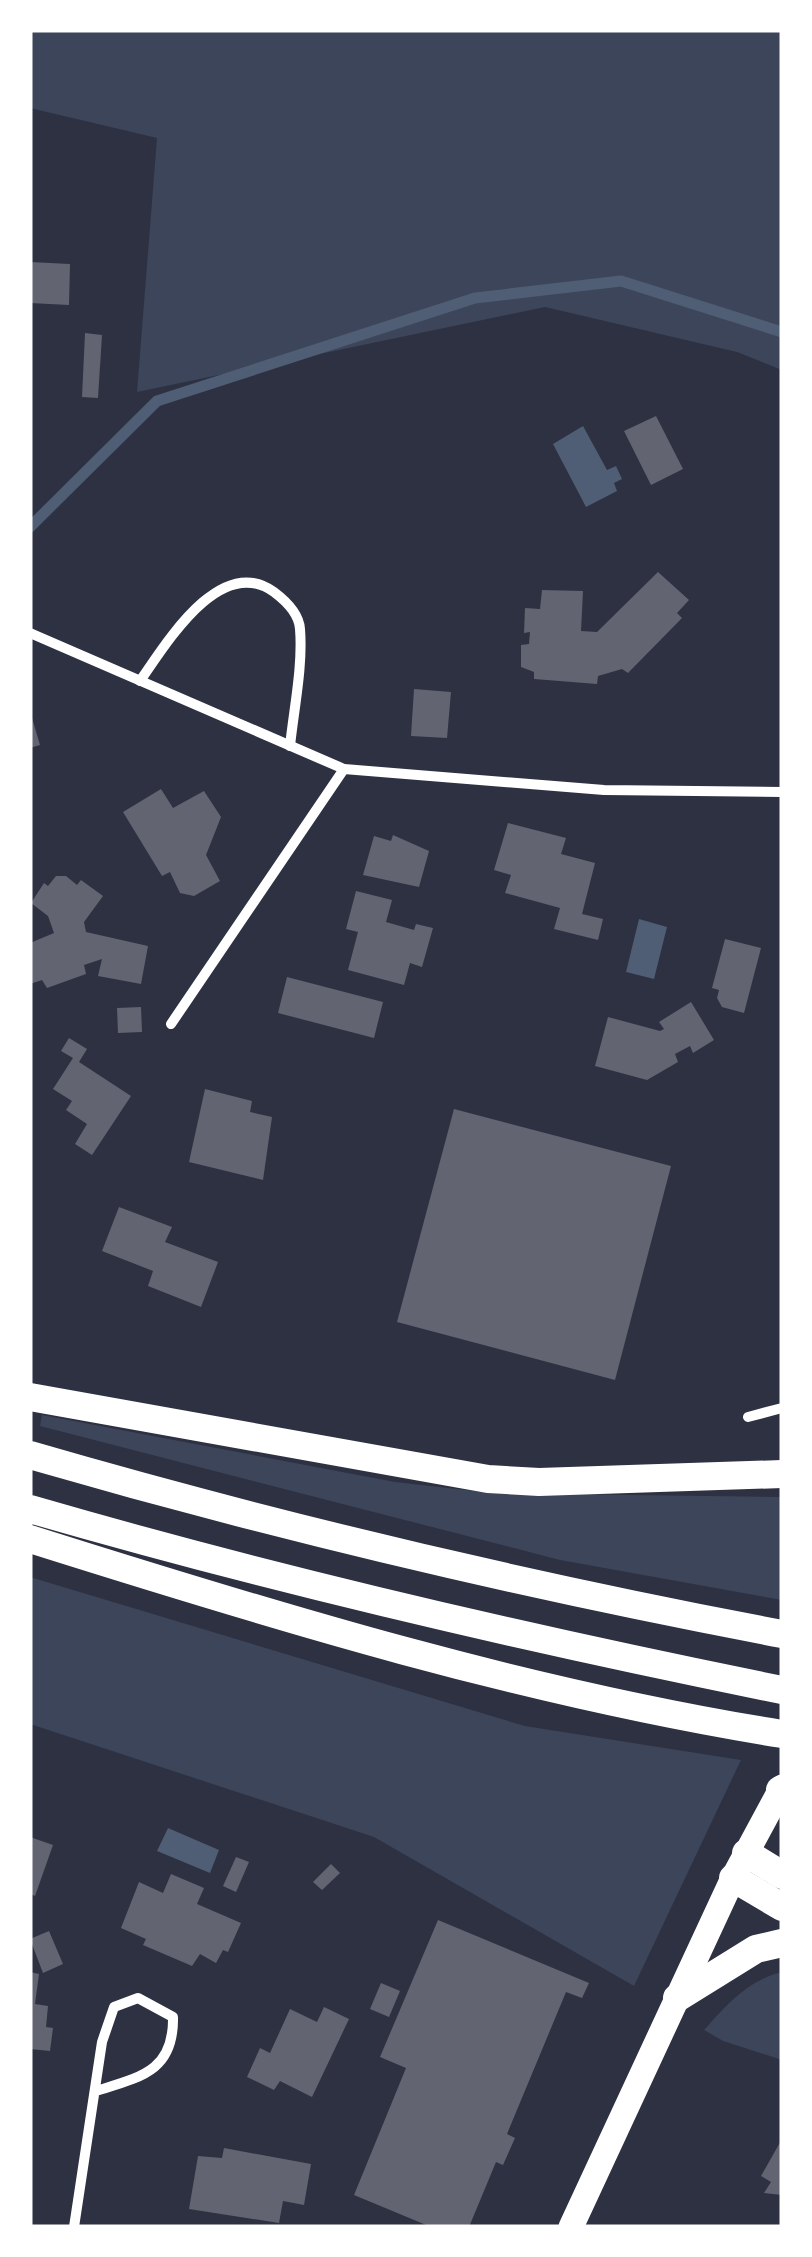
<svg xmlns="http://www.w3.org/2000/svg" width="812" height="2257" viewBox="0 0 812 2257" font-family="Arial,sans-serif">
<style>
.green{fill:#3c4559}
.water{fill:#4f5d75}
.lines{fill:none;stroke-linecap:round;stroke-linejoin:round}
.stream{stroke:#4f5d75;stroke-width:11}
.building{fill:#626471}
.minor{stroke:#fff;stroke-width:10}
.primary{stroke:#fff;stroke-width:25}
.trunk{stroke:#fff;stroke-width:28}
</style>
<rect width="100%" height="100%" fill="#2d3142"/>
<g class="green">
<polygon points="30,30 782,30 782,370 737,352 545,307 137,392 157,138 30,108"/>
<polygon points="42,1415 395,1482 493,1493 782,1497 782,1600 560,1560 40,1426"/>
<polygon points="30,1577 525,1726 741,1760 634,1986 374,1837 30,1724"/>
<path d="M 782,1972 L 782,2060 L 723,2041 L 704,2030 C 726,2005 748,1980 782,1972 Z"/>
</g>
<g class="water">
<polygon points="583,426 607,470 616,466 622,479 614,483 617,491 586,507 553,444"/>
<polygon points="639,919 667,927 654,979 626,972"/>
<polygon points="168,1828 219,1850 210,1873 157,1851"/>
</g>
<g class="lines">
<polyline class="stream" points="30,527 157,401 475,298 621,281 782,332"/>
</g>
<g class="building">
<polygon points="30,262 70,264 69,305 30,303"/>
<polygon points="85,333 102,335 98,398 82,397"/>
<polygon points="656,416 683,469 651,485 624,431"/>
<polygon points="658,572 689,600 677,613 682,618 628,673 622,669 598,676 597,684 534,679 534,672 521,667 521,645 529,644 530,632 524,633 525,608 540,609 542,590 583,591 581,631 597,632"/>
<polygon points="414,689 451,692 447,738 411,736"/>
<polygon points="30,711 40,745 30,748"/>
<polygon points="161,789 173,808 204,791 221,817 206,855 220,881 194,896 180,893 170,872 162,876 123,812"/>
<polygon points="508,823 566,838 561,854 595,863 582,914 603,919 598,940 554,929 560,908 505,893 511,875 494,870"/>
<polygon points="393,835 429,851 419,887 363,875 374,836 391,841"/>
<polygon points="56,876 66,876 77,885 81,880 103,896 84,922 86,932 148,946 141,984 98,976 102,959 84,965 86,974 47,988 42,980 30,984 30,943 54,933 48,916 31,903 44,883 48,886"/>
<polygon points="356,891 392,900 386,922 414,930 416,924 433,928 422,967 410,963 404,985 348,970 358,932 346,929"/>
<polygon points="725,939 761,948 744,1013 722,1007 717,998 719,990 712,988"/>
<polygon points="287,977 383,1002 374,1038 278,1013"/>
<polygon points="691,1002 714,1040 693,1053 690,1046 675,1054 678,1062 647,1080 595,1066 608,1017 660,1031 664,1029 659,1022"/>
<polygon points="141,1007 142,1032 118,1033 117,1008"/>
<polygon points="69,1038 87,1049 79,1062 131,1096 92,1155 75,1144 87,1124 66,1110 72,1101 53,1089 73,1058 61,1051"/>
<polygon points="205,1089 252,1101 250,1112 272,1117 263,1180 189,1162"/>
<polygon points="454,1109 671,1166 615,1380 397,1322"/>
<polygon points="119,1207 172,1227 165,1242 218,1262 201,1307 148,1286 153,1271 102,1251"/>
<polygon points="30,1837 53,1845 35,1896 30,1894"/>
<polygon points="236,1857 249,1862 236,1892 223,1886"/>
<polygon points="331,1864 340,1873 322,1890 313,1882"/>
<polygon points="171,1874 204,1888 197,1904 241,1923 228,1952 223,1950 216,1963 200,1954 192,1966 143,1945 146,1939 121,1928 139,1882 163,1893"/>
<polygon points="438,1920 589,1983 582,1998 566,1992 507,2134 515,2138 503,2165 496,2162 469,2227 431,2227 354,2195 406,2068 380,2057"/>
<polygon points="49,1931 63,1964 43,1973 30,1939"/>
<polygon points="30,1972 39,1974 35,2004 48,2006 46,2027 53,2028 50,2051 30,2049"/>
<polygon points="381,1983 400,1991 389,2017 370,2009"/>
<polygon points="324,2007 349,2019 312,2097 280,2081 274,2090 247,2077 260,2048 270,2053 290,2009 317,2022"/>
<polygon points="782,2139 782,2195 764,2193 771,2182 761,2176"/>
<polygon points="224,2148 311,2164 304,2205 283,2201 279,2223 189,2209 198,2156 222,2158"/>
</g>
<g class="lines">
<g class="minor">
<polyline points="30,633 344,769 604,790 782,792"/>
<path d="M 140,681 C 166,644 220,553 274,592 C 286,601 299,613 300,629 C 303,666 294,708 290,746"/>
<polyline points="171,1024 344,769"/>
<polyline points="748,1417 782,1408"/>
<path d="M 74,2227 L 102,2042 L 114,2007 L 138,1998 L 173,2017 C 174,2071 141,2077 96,2091"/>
</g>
<polyline class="primary" points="571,2227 733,1878 782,1787"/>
<g class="trunk">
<polyline points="30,1397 488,1479 539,1482 782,1474"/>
<path d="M 30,1455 C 278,1527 528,1586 782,1634"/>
<path d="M 30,1509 C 278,1581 529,1639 782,1690"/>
<path d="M 30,1539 C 277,1617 526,1693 782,1734"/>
<polyline points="780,1790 782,1794"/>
<polyline points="746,1853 782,1875"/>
<polyline points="733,1878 782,1907"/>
<polyline points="677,1998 756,1949 782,1943"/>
</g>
</g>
<rect width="812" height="2257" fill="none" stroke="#ffffff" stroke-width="65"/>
</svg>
